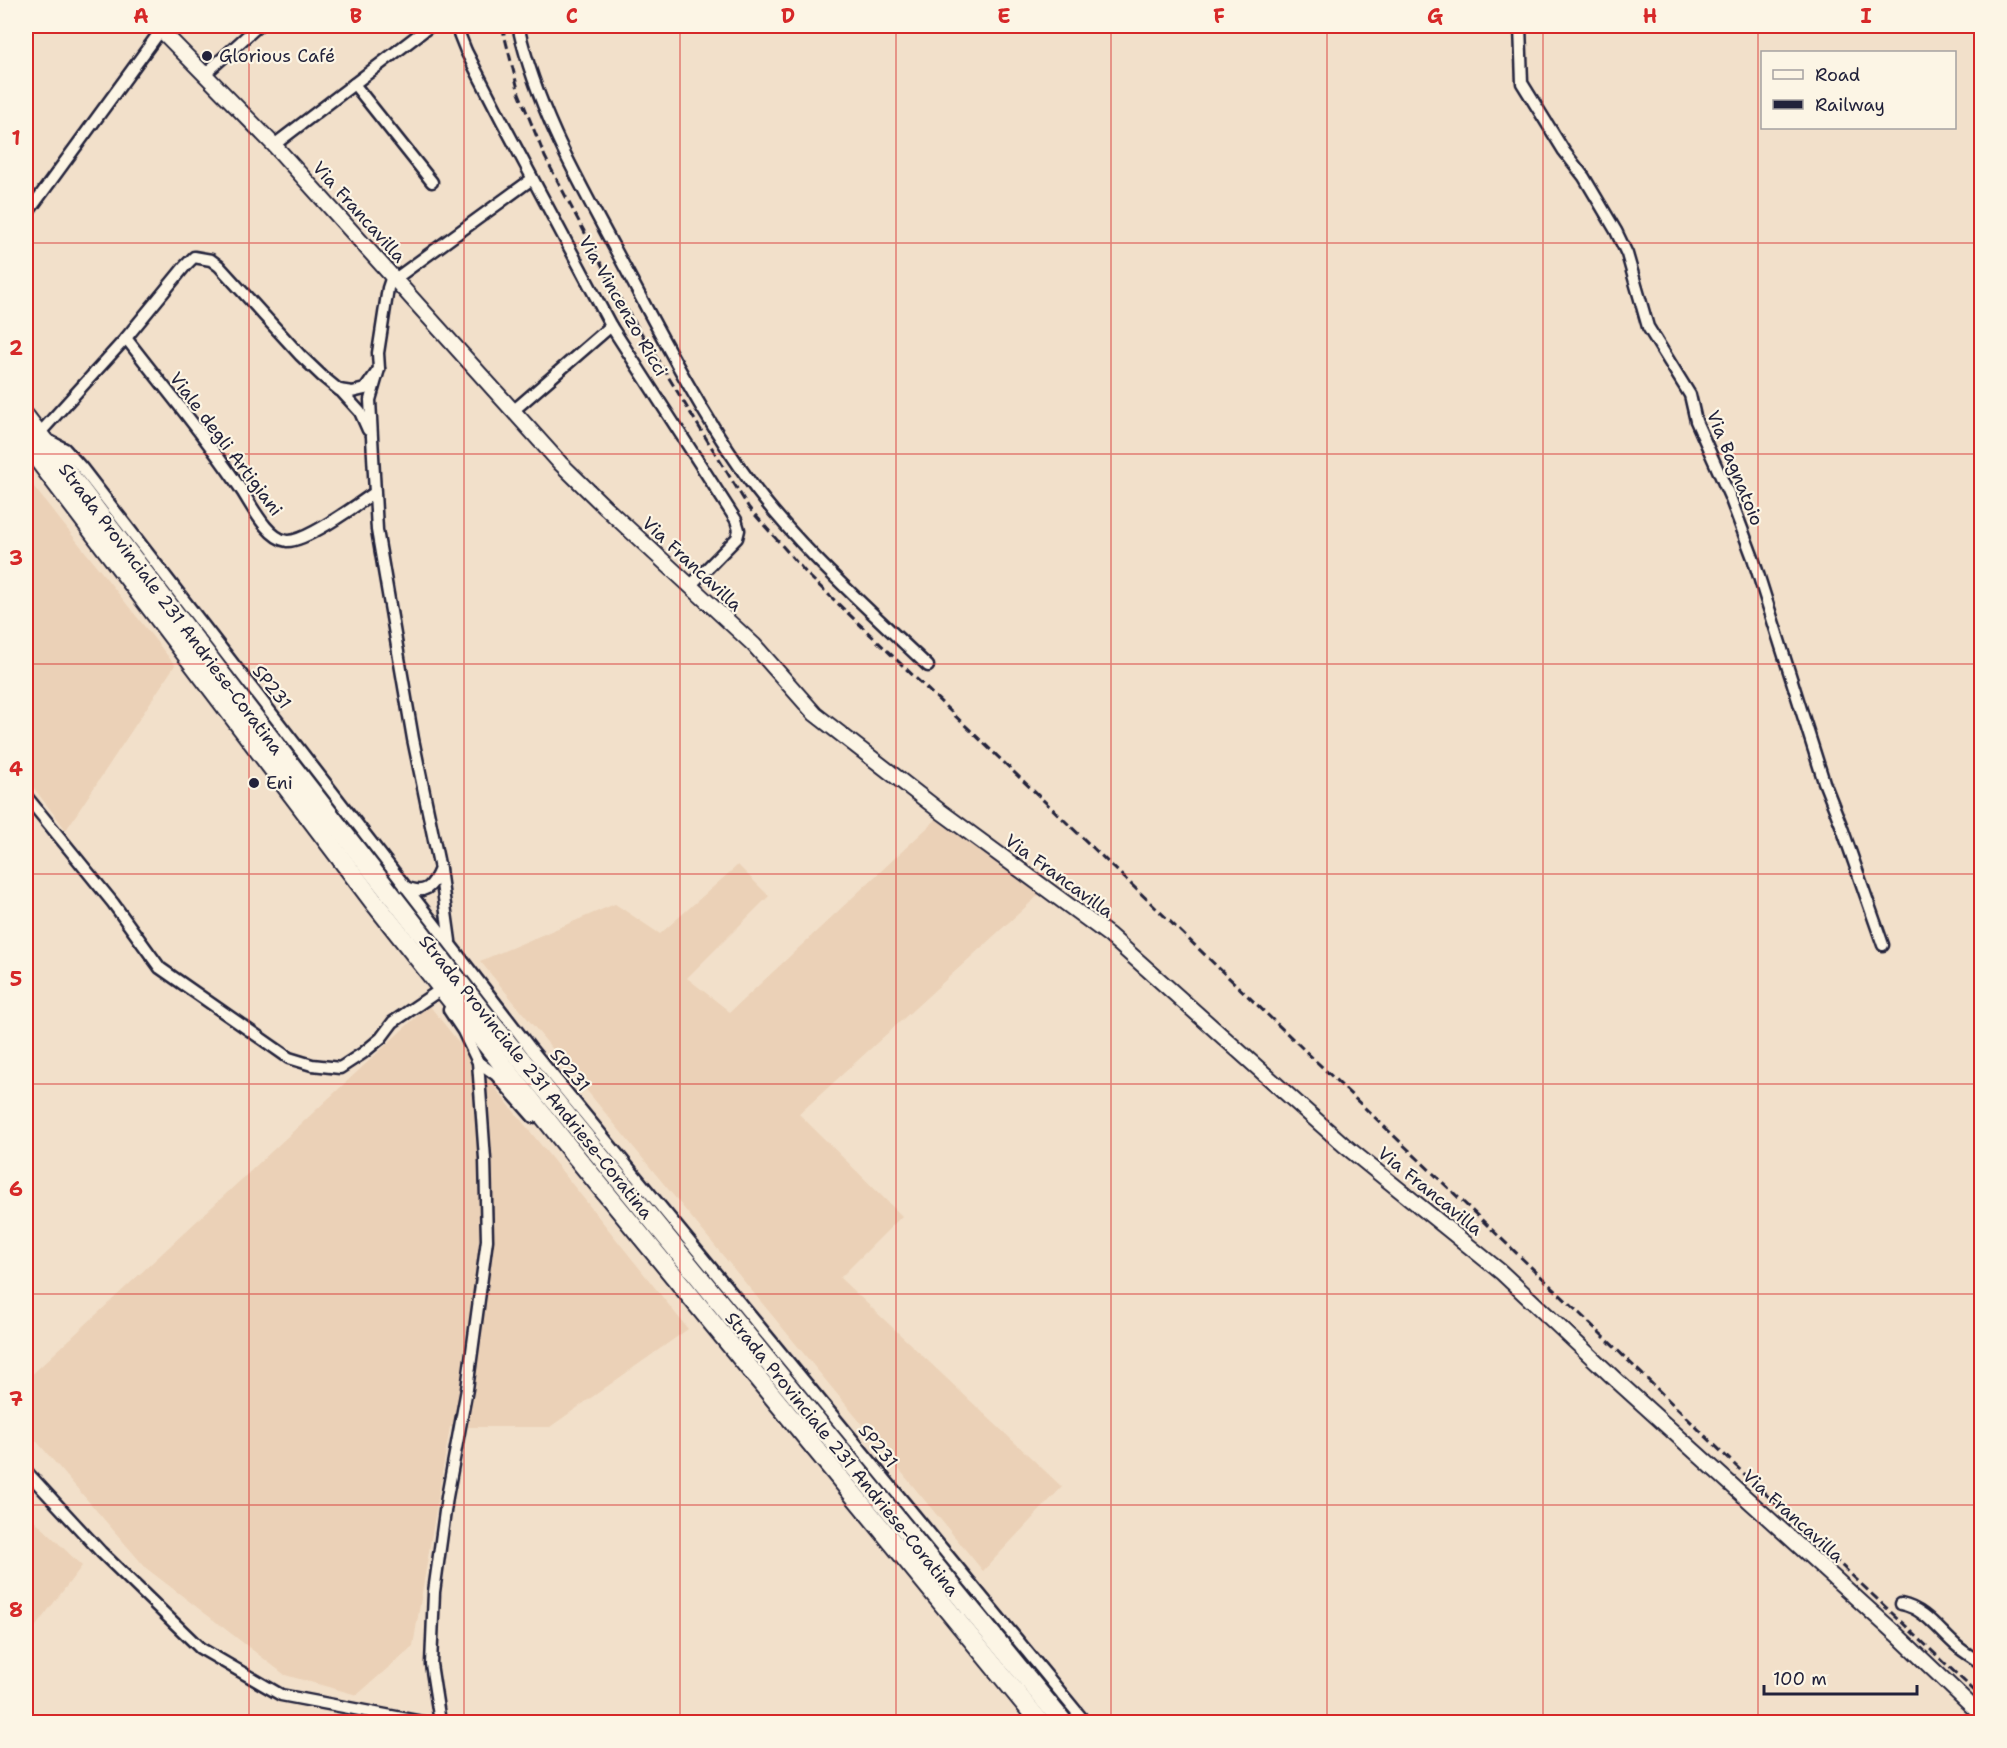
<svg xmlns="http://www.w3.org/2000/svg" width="2007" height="1748" viewBox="0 0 2007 1748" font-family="'Shantell Sans',sans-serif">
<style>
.built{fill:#ebd1b7}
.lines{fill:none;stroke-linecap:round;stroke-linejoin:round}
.minor-casing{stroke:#22223b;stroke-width:15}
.tertiary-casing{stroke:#22223b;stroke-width:18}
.trunk-casing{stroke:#22223b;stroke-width:22}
.minor{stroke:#fcf5e5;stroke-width:10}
.tertiary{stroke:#fcf5e5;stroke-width:14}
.trunk{stroke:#fcf5e5;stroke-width:18}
.rail{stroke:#22223b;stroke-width:3;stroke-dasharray:9 4.5;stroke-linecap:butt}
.grid{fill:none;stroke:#d62828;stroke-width:1.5;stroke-opacity:0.55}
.poi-dot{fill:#22223b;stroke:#fcf5e5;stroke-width:2}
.labels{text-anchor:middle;stroke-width:4.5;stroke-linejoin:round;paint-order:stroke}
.poi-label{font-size:18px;fill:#22223b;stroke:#fcf5e5;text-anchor:start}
.street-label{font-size:18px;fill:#22223b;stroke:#fcf5e5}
.neatline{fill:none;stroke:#d62828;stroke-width:2}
.grid-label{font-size:20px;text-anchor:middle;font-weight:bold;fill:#d62828}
</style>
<rect width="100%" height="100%" fill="#f2e0ca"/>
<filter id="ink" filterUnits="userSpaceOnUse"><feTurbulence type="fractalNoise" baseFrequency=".0167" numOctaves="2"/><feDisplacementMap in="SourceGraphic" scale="12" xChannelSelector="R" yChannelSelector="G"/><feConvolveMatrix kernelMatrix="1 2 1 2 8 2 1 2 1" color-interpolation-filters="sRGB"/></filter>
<g filter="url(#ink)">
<g class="built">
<polygon points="26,477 175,665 66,830 26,778"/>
<polygon points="942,814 1041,893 799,1114 902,1216 840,1278 1062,1487 983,1571 480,961 615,904 660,934 738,865 769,896 687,978 730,1012"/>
<polygon points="429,1005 688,1329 550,1427 450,1427 413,1646 357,1695 285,1675 146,1568 26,1429 26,1380"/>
<polygon points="26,1512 82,1566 26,1639"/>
</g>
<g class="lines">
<defs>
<g id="minor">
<polyline points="456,26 466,51 502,121 611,326 736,520 739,530 737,538 690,586"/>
<path d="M 518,26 C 537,108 575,175 615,249 C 655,323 693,400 741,469 C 791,541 864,605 928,666"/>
<polyline points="1520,26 1522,83 1564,151 1584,177 1616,231 1627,254 1648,327 1690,395 1696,421 1730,497 1753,558 1824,782 1841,825 1883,945"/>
<polyline points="205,74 258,26"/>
<polyline points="354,84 432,182"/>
<polyline points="274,145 430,26"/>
<polyline points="26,215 161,30"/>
<polyline points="392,276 388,288 378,353 379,369 370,400 377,530 413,739 440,869 450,941"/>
<polyline points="395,279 532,179"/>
<path d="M 126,338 C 165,389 207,438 242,491 C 252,506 268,539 287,541 C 306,542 357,505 374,493"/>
<polyline points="379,369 365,389 352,392 339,390 322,376 300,355 219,266 211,260 194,257 185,266 126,338 38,435 65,449 82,468 531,1049 1085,1722"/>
<polyline points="340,390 360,412 368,430"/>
<polyline points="513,411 611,326"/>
<polyline points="26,796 113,903 160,968 289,1058 312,1065 340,1068 363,1053 381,1038 393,1022 437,992"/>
<path d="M 405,887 C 425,895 432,888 440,869"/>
<polyline points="478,1062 496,1075 533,1117"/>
<polyline points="26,1471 101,1552 200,1648 281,1695 423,1722"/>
<path d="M 1901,1604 C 1926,1609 1939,1631 1958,1647 C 1965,1653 1974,1658 1982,1664"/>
<polyline points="440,1722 431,1664 434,1592 447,1497 467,1389 487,1240 485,1159 478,1062 463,1031 449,1010"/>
</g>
<polyline id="tertiary" points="157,26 274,145 560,463 606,508 754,645 815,714 940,811 1109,935 1344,1145 1501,1272 1616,1380 1896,1634 1982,1716"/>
<g id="trunk">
<polyline points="26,418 279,750 483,1013 1063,1722"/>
<polyline points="26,443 374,902 471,1025 574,1154 1040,1722"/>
</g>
</defs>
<use href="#minor" class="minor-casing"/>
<use href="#tertiary" class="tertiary-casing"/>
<use href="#trunk" class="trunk-casing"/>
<use href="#minor" class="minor"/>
<use href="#tertiary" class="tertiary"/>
<use href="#trunk" class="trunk"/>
<polyline class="rail" points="502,26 519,93 545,157 616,292 749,508 807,574 1601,1334 1736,1466 1982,1698"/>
</g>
</g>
<path class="grid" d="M 249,26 L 249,1722M 464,26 L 464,1722M 680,26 L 680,1722M 896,26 L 896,1722M 1111,26 L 1111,1722M 1327,26 L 1327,1722M 1543,26 L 1543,1722M 1758,26 L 1758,1722M 26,243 L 1982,243M 26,454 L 1982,454M 26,664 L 1982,664M 26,874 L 1982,874M 26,1084 L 1982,1084M 26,1294 L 1982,1294M 26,1505 L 1982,1505"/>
<g class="poi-dot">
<circle cx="207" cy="56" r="6"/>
<circle cx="254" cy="783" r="6"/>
</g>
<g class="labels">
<g class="poi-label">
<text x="219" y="62">Glorious Café</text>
<text x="266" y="789">Eni</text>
</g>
<g class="street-label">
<text transform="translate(359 212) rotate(48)" y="6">Via Francavilla</text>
<text transform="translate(623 306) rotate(60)" y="6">Via Vincenzo Ricci</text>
<text transform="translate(226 444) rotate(53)" y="6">Viale degli Artigiani</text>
<text transform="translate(1735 468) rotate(68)" y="6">Via Bagnatoio</text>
<text transform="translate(692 564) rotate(43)" y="6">Via Francavilla</text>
<text transform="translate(171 609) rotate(53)" y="6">Strada Provinciale 231 Andriese-Coratina</text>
<text transform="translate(272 687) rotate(52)" y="6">SP231</text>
<text transform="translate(1059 876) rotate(36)" y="6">Via Francavilla</text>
<text transform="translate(570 1070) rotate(50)" y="6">SP231</text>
<text transform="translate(536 1077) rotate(51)" y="6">Strada Provinciale 231 Andriese-Coratina</text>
<text transform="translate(1430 1191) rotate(39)" y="6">Via Francavilla</text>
<text transform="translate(878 1446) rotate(51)" y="6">SP231</text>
<text transform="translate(842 1454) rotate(51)" y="6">Strada Provinciale 231 Andriese-Coratina</text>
<text transform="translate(1793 1516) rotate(42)" y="6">Via Francavilla</text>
</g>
</g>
<rect width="2007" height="1748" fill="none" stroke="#fcf5e5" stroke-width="66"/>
<rect x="1761" y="51" width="195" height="78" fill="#fcf5e5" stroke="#a5a1a1" stroke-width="1.5"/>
<rect x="1773" y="70" width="30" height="9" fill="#fcf5e5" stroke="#a5a1a1" stroke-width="1.5"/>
<text x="1815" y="81" font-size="18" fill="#22223b">Road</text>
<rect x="1773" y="100" width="30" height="9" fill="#22223b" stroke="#a5a1a1" stroke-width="1.5"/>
<text x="1815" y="111" font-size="18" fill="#22223b">Railway</text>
<path d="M1764 1685v9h153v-9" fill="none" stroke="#22223b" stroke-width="3"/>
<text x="1773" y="1685" font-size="18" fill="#22223b" stroke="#fcf5e5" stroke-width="4.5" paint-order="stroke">100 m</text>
<rect x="33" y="33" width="1941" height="1682" class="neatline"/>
<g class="grid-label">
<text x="141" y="23">A</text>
<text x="356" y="23">B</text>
<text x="572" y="23">C</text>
<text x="788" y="23">D</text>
<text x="1004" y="23">E</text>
<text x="1219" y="23">F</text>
<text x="1435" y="23">G</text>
<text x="1650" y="23">H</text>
<text x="1866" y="23">I</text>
<text x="16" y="145">1</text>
<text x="16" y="355">2</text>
<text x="16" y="565">3</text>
<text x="16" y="776">4</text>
<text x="16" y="986">5</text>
<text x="16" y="1196">6</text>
<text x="16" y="1406">7</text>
<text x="16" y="1617">8</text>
</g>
</svg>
